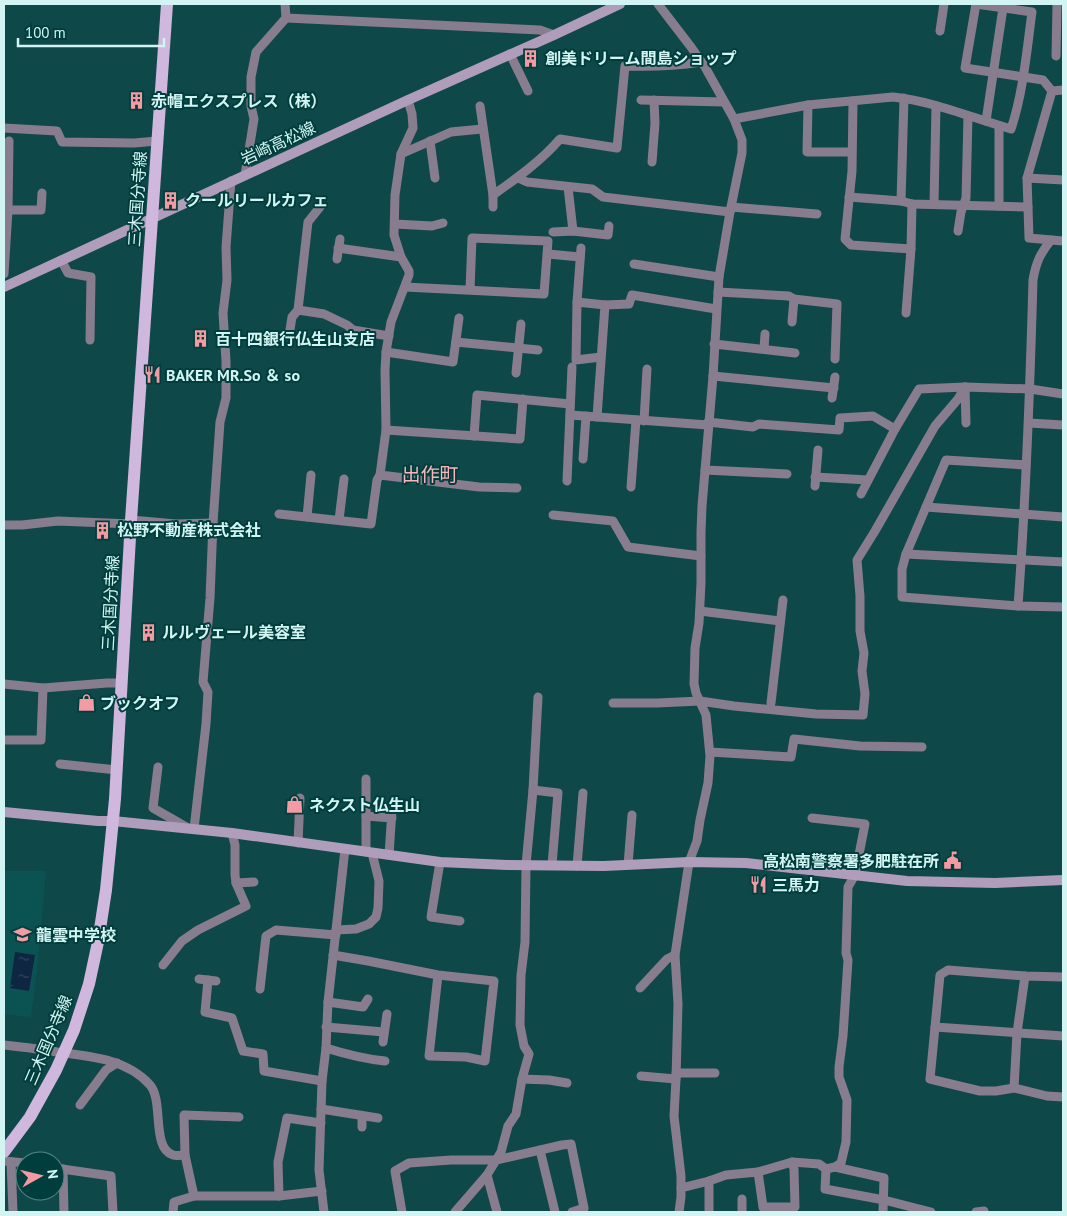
<svg xmlns="http://www.w3.org/2000/svg" width="1067" height="1216" viewBox="0 0 1067 1216" font-family="'PT Sans','Noto Sans JP',sans-serif">
<style>
.built{fill:#0b5352}
.water{fill:url(#water-ripples)}
.lines{fill:none;stroke-linecap:round;stroke-linejoin:round}
.street{stroke:#887c8f;stroke-width:9}
.secondary{stroke:#b09dbb;stroke-width:10}
.primary{stroke:#cfb7dd;stroke-width:12}
.labels{text-anchor:middle;stroke-width:4;stroke-linejoin:round;paint-order:stroke}
.poi-label{font-size:16px;font-weight:bold;fill:#d2f4f2;stroke:#003e3d;text-anchor:start}
.street-label{font-size:16px;fill:#d2f4f2;stroke:#003e3d}
.quarter-label{font-size:19px;fill:#fab5bb;stroke:#003e3d}
</style>
<defs>
<pattern id="water-ripples" width="26" height="14" patternUnits="userSpaceOnUse" patternTransform="scale(1.25)"><rect width="26" height="14" fill="#0e2642"/><path d="M2 4q2-2 4 0t4 0M15 11q2-2 4 0t4 0" fill="none" stroke="#30465e"/></pattern>
</defs>
<rect width="100%" height="100%" fill="#0f4848"/>
<polygon class="built" points="4,871 46,871 37,970 31,1017 4,1014"/>
<polygon class="water" points="15,952 35,955 29,991 10,988"/>
<g class="lines">
<g class="street">
<polyline points="658,4 691,47 705,67 734,119 742,140 742,153 730,212 719,277 713,376 702,506 701,532 701,583 699,623 695,648 694,684 696,693 706,715 710,756 708,783 700,820 697,841 689,862 675,955 678,1004 676,1079 674,1116 681,1176 681,1197 679,1212"/>
<polyline points="976,4 965,68 1043,80 1052,91"/>
<polyline points="286,18 540,30 554,35"/>
<polyline points="940,31 944,4"/>
<polyline points="510,54 528,91"/>
<polyline points="1056,56 1057,4"/>
<polyline points="1052,91 1027,178 1029,238 1063,241"/>
<polyline points="1052,91 1063,90"/>
<polyline points="408,100 412,114 413,128 401,154 395,195 394,235 401,257 409,271 409,275 391,322 386,352 385,370 386,430 380,475 479,487 517,488"/>
<polyline points="641,100 724,102"/>
<polyline points="853,101 852,171 845,239 851,245 911,249"/>
<polyline points="808,105 807,152 851,152"/>
<polyline points="480,106 493,195 493,207"/>
<path d="M 734,119 L 808,105 L 893,97 C 933,101 972,118 1011,129 C 1023,94 1027,49 1032,12 L 976,4"/>
<polyline points="986,121 1003,8"/>
<polyline points="4,128 57,131 62,142 134,143 157,141"/>
<polyline points="430,141 435,178"/>
<polyline points="401,154 451,132 482,129"/>
<polyline points="652,162 655,123 654,100"/>
<polyline points="245,175 254,119 251,106 251,77 256,52 286,18 285,4"/>
<polyline points="518,178 527,182 592,189 603,197 730,212"/>
<polyline points="1027,178 1063,180"/>
<polyline points="568,187 573,231"/>
<path d="M 493,195 C 517,178 541,161 560,139 L 617,148 L 625,66 C 651,67 675,66 701,62"/>
<polyline points="849,197 901,201 912,204 1028,207"/>
<polyline points="901,201 904,98"/>
<polyline points="934,204 936,106"/>
<polyline points="999,206 999,126"/>
<polyline points="731,207 817,214"/>
<polyline points="8,210 41,210 42,193"/>
<polyline points="395,224 432,226 443,223"/>
<polyline points="958,231 961,212 966,198 968,116"/>
<polyline points="553,232 573,231 608,235 609,226"/>
<polyline points="338,248 401,257"/>
<polyline points="548,254 580,257"/>
<polyline points="337,259 340,239"/>
<polyline points="61,260 68,273 91,277 90,340"/>
<polyline points="634,264 719,277"/>
<polyline points="4,274 8,210 9,141"/>
<polyline points="405,287 544,294 548,241 472,238 470,290"/>
<polyline points="718,292 789,296 794,299 837,304 835,359"/>
<polyline points="577,302 581,248"/>
<polyline points="605,305 629,304 632,295 716,309"/>
<polyline points="298,310 324,314 347,325 353,330 389,336"/>
<polyline points="906,313 911,249 912,204"/>
<polyline points="792,322 794,299"/>
<polyline points="289,336 292,317 298,310 308,222 320,207"/>
<polyline points="456,342 538,350"/>
<polyline points="714,344 795,353"/>
<polyline points="764,349 765,334"/>
<polyline points="386,352 453,362 459,318"/>
<polyline points="516,373 521,324"/>
<polyline points="713,376 834,388"/>
<polyline points="965,387 966,423"/>
<polyline points="832,398 835,377"/>
<polyline points="570,415 708,425"/>
<polyline points="597,417 605,305 577,302 576,360 601,357"/>
<polyline points="644,421 647,369"/>
<polyline points="708,422 753,427 759,424 839,430 840,418 873,416 895,429"/>
<polyline points="1029,423 1063,425"/>
<polyline points="386,430 520,439 523,399"/>
<polyline points="474,436 477,395 570,404"/>
<polyline points="583,459 586,416"/>
<polyline points="1026,465 946,460 906,554 902,569 902,597 1018,606 1063,607"/>
<polyline points="705,470 787,474"/>
<polyline points="815,477 868,480"/>
<polyline points="567,481 572,367"/>
<polyline points="815,486 818,450"/>
<polyline points="631,487 636,420"/>
<polyline points="861,494 895,429 919,389 965,387 1030,389 1063,394"/>
<polyline points="926,507 1063,517"/>
<polyline points="279,514 371,524 377,480 380,475"/>
<polyline points="553,515 613,521 628,547 701,556"/>
<polyline points="307,517 311,475"/>
<polyline points="131,520 176,524 213,523 210,598 203,682 208,692 206,724 194,829"/>
<polyline points="339,520 344,479"/>
<polyline points="213,523 220,422 226,398 226,361 223,313 227,280 226,247 231,181"/>
<polyline points="4,525 22,525 58,521 131,524"/>
<polyline points="906,554 1063,562"/>
<path d="M 1018,606 C 1026,497 1030,389 1033,280 C 1036,262 1040,254 1051,240"/>
<polyline points="700,611 780,621"/>
<polyline points="4,684 43,688"/>
<polyline points="613,703 657,703 700,701 734,706 816,714 863,715 865,694 862,671 864,653 860,631 860,596 857,560 875,531 935,426 958,399 965,387"/>
<polyline points="771,703 783,600"/>
<polyline points="4,740 41,740 43,688 107,683 122,683"/>
<polyline points="710,752 791,757 794,739 860,746 922,747"/>
<polyline points="60,764 117,770"/>
<polyline points="158,767 153,808 188,828"/>
<polyline points="366,779 366,852"/>
<polyline points="533,790 558,793 552,865"/>
<polyline points="366,816 392,818"/>
<polyline points="812,818 865,824 855,875 848,887 846,953 848,960 843,1036 839,1067 839,1077 847,1100 846,1142 841,1163 835,1167 826,1169"/>
<polyline points="298,843 300,798"/>
<polyline points="389,855 392,810"/>
<polyline points="440,862 431,917 460,921"/>
<polyline points="628,865 632,815"/>
<polyline points="577,866 583,793"/>
<polyline points="236,883 254,882"/>
<polyline points="336,930 356,929 369,924 376,917 378,908 379,881 372,853"/>
<polyline points="333,955 368,961 438,975 494,981 485,1061 466,1057 429,1056 438,975"/>
<polyline points="163,965 182,941 198,930 246,906 236,883 235,875 235,845 232,833"/>
<polyline points="1063,977 1025,976 948,970 940,975 935,1027 1063,1036"/>
<polyline points="199,979 216,981"/>
<polyline points="208,980 205,1012 232,1018 243,1051 263,1054 264,1071 322,1081"/>
<polyline points="640,988 667,959 675,955"/>
<polyline points="260,989 266,936 276,930 336,935"/>
<polyline points="328,1002 363,1007 368,999"/>
<polyline points="326,1027 384,1032"/>
<polyline points="935,1027 930,1079 980,1091 996,1091 1014,1088 1047,1096 1063,1097"/>
<polyline points="383,1042 387,1014"/>
<path d="M 4,1045 C 22,1047 40,1049 57,1052 C 90,1056 127,1059 150,1085 C 164,1101 151,1148 173,1155 C 176,1156 181,1155 185,1155"/>
<path d="M 326,1048 C 345,1054 365,1059 385,1061"/>
<polyline points="676,1073 715,1073"/>
<polyline points="641,1076 676,1079"/>
<polyline points="522,1079 549,1080 567,1083"/>
<polyline points="1014,1088 1017,1033 1025,976"/>
<polyline points="80,1105 106,1070 117,1063"/>
<polyline points="321,1109 378,1118"/>
<polyline points="362,1127 362,1116"/>
<polyline points="540,1150 555,1212"/>
<polyline points="4,1161 25,1163"/>
<polyline points="11,1162 13,1212"/>
<polyline points="835,1167 884,1178 883,1212"/>
<polyline points="55,1168 111,1176 113,1212"/>
<polyline points="63,1169 64,1212"/>
<polyline points="758,1172 763,1207 795,1207 794,1169 792,1162"/>
<polyline points="487,1175 497,1212"/>
<polyline points="681,1188 709,1181 726,1175 758,1172 792,1162 819,1164 826,1169 825,1189 884,1200 931,1212"/>
<polyline points="194,1196 279,1196 322,1191"/>
<polyline points="279,1196 278,1162 287,1118 321,1123"/>
<polyline points="173,1212 174,1202 194,1196 185,1155 184,1115 239,1117"/>
<polyline points="324,1212 319,1170 322,1081 326,1048 328,1002 345,849"/>
<polyline points="402,1212 395,1171 409,1163 451,1160 496,1160 562,1145 571,1144 584,1208 572,1212"/>
<polyline points="455,1212 487,1175 501,1152 508,1126 516,1114 522,1079 529,1054 524,1046 520,1025 521,975 525,942 526,865 533,790 538,697"/>
<polyline points="709,1212 709,1181"/>
<polyline points="742,1212 742,1199"/>
<polyline points="976,1212 984,1211 984,1212"/>
</g>
<g class="secondary">
<polyline points="4,287 408,100 554,35 620,4"/>
<polyline points="4,812 98,821 113,821 232,833 440,862 507,865 604,866 689,862 746,863 907,881 995,883 1063,880"/>
</g>
<polyline class="primary" points="4,1152 30,1117 56,1070 74,1030 89,984 98,942 106,890 115,799 131,520 167,4"/>
</g>
<defs>
<symbol id="building-bare" viewBox="-9 -9 18 18"><path d="M-4-6H4V6H1V3H-1V6H-4ZM-2.5-4.3h1.7v1.8h-1.7ZM.8-4.3h1.7v1.8H.8ZM-2.5-1h1.7V.8h-1.7ZM.8-1h1.7V.8H.8Z" fill="#f49aa3" stroke="#003e3d" stroke-width="2.5" paint-order="stroke"/></symbol>
<symbol id="restaurant-bare" viewBox="-9 -9 18 18"><path d="M-5-6h1v4h1v-4h1v4h1v-4h1v5L-1.5 .5V6h-2V.5L-5-1ZM5-6V6H3V1.5H1.5Q1.5-4 5-6Z" fill="#f49aa3" stroke="#003e3d" stroke-width="2.5" paint-order="stroke"/></symbol>
<symbol id="shop-bare" viewBox="-9 -9 18 18"><path d="M-5-2.5h2.3a2.7 3.5 0 0 1 5.4 0H5L5.5 6h-11ZM-1.5-2.5h3a1.5 2.3 0 0 0-3 0Z" fill="#f49aa3" stroke="#003e3d" stroke-width="2.5" paint-order="stroke"/></symbol>
<symbol id="civic-bare" viewBox="-9 -9 18 18"><path d="M-.6-6.5H3V-4.5H.6V-3L4-1V1h2V6H-6V1h2V-1L-.6-3ZM-1.2 2.5V6h2.4V2.5Z" fill="#f49aa3" stroke="#003e3d" stroke-width="2.5" paint-order="stroke"/></symbol>
<symbol id="school-bare" viewBox="-9 -9 18 18"><path d="M0-5L7-2L0 1L-7-2ZM-4 1L0 2.5L4 1V4Q0 6-4 4Z" fill="#f49aa3" stroke="#003e3d" stroke-width="2.5" paint-order="stroke"/></symbol>
</defs>
<g fill-rule="evenodd">
<use href="#building-bare" x="518" y="46" width="25" height="25"/>
<use href="#building-bare" x="124" y="88" width="25" height="25"/>
<use href="#building-bare" x="158" y="188" width="25" height="25"/>
<use href="#building-bare" x="188" y="326" width="25" height="25"/>
<use href="#restaurant-bare" x="140" y="362" width="25" height="25"/>
<use href="#building-bare" x="90" y="518" width="25" height="25"/>
<use href="#building-bare" x="136" y="620" width="25" height="25"/>
<use href="#shop-bare" x="74" y="690" width="25" height="25"/>
<use href="#shop-bare" x="282" y="792" width="25" height="25"/>
<use href="#civic-bare" x="940" y="848" width="25" height="25"/>
<use href="#restaurant-bare" x="746" y="872" width="25" height="25"/>
<use href="#school-bare" x="10" y="922" width="25" height="25"/>
</g>
<g class="labels">
<g class="poi-label">
<text x="545" y="64">創美ドリーム間島ショップ</text>
<text x="151" y="107">赤帽エクスプレス（株）</text>
<text x="185" y="206">クールリールカフェ</text>
<text x="215" y="345">百十四銀行仏生山支店</text>
<text x="166" y="381">BAKER MR.So ＆ so</text>
<text x="117" y="536">松野不動産株式会社</text>
<text x="162" y="638">ルルヴェール美容室</text>
<text x="100" y="709">ブックオフ</text>
<text x="309" y="811">ネクスト仏生山</text>
<text x="939" y="867" text-anchor="end">高松南警察署多肥駐在所</text>
<text x="772" y="891">三馬力</text>
<text x="36" y="941">龍雲中学校</text>
</g>
<g class="street-label">
<text transform="translate(278 143) rotate(-25)" y="6">岩崎高松線</text>
<text transform="translate(137 199) rotate(-86)" y="6">三木国分寺線</text>
<text transform="translate(110 603) rotate(-87)" y="6">三木国分寺線</text>
<text transform="translate(48 1040) rotate(-67)" y="6">三木国分寺線</text>
</g>
<g class="quarter-label">
<text x="430" y="481">出作町</text>
</g>
</g>
<rect width="1067" height="1216" fill="none" stroke="#d2f4f2" stroke-width="10"/>
<g transform="translate(40 1176) rotate(82)"><circle r="24" fill="#003e3d" stroke="#548785"/>
<path d="M0-4L9 19L0 12L-9 19Z" fill="#f49aa3"/>
<text y="-8" font-size="14" font-weight="bold" text-anchor="middle" fill="#d2f4f2">N</text>
</g>
<path d="M18 38v8h146v-8" fill="none" stroke="#d2f4f2" stroke-width="2.5"/>
<text x="25" y="38" font-size="15" fill="#d2f4f2" stroke="#003e3d" stroke-width="4" paint-order="stroke">100 m</text>
</svg>
